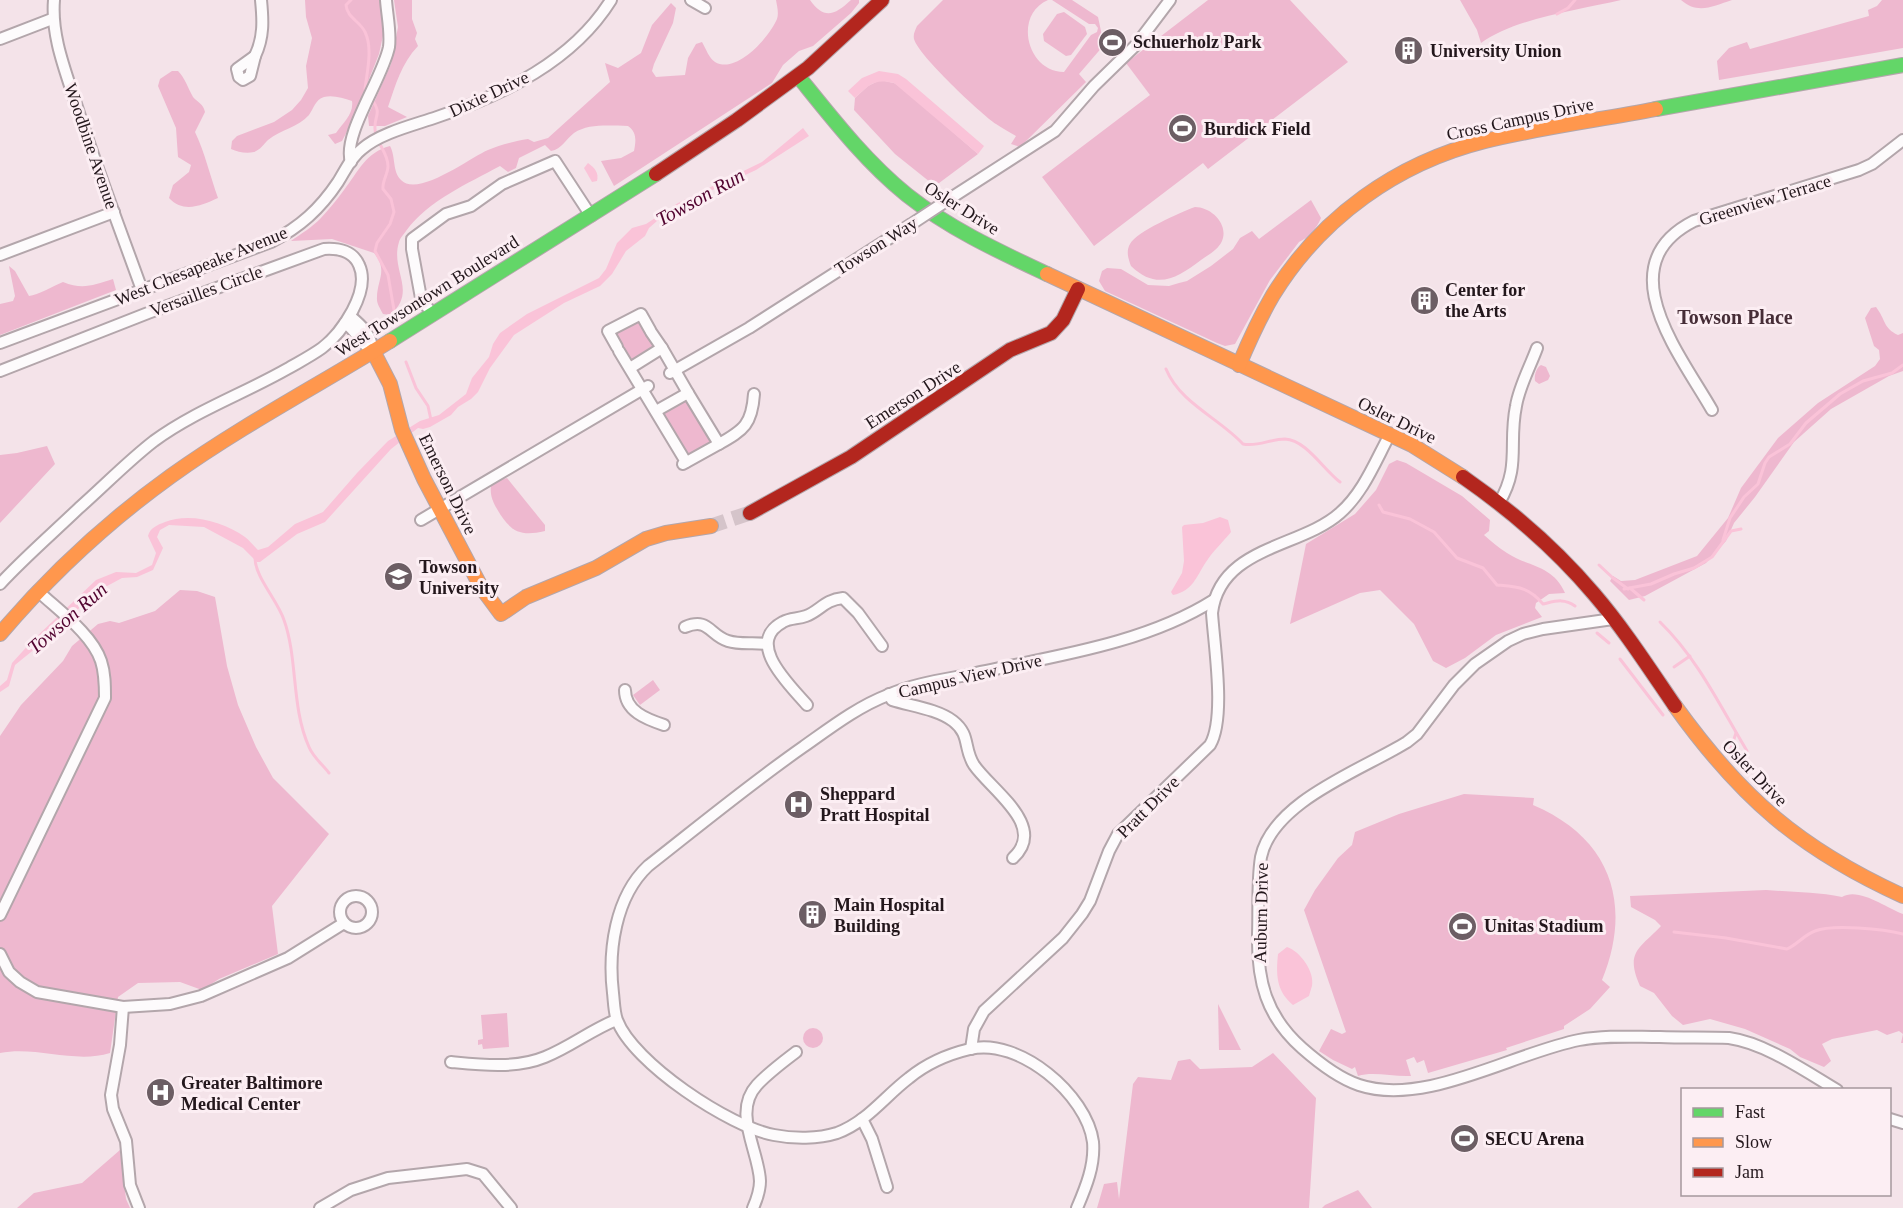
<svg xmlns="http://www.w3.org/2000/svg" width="1903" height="1208" viewBox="0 0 1903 1208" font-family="'Times New Roman',serif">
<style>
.green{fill:#eeb8cf}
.water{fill:#fac3d8}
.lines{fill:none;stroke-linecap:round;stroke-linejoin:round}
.stream{stroke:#fac3d8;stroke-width:3}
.secondary-tunnel{stroke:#d5c4ca;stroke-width:15;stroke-dasharray:15 8;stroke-linecap:butt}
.street-casing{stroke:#b3a6ab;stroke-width:14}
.fast-casing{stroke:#b3a6ab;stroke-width:16}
.slow-casing{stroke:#b3a6ab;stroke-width:16}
.jam-casing{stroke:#b3a6ab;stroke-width:16}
.street{stroke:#fdfbfc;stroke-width:10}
.fast{stroke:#63d668;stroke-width:14}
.slow{stroke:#ff974d;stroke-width:14}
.jam{stroke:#b3261e;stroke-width:14}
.street-bridge-casing{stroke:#b3a6ab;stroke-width:14;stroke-linecap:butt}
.street-bridge{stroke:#fdfbfc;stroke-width:10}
.labels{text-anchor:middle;stroke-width:6;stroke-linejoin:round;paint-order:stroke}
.poi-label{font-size:18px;font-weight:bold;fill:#23171c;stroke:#fceef3;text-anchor:start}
.street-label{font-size:18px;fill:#23171c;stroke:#fceef3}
.water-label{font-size:20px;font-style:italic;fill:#520430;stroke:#fceef3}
.neighbourhood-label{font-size:20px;font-weight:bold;fill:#462d37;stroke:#fceef3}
</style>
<rect width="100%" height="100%" fill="#f4e3e9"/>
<g class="green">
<path d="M 305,0 L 380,0 L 384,31 L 379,54 L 352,122 L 342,141 L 335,144 L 328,135 L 336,133 C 343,123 354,114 352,101 C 343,98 333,95 324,97 C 315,100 314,108 309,115 C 299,127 280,130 268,140 C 264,144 260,150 254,152 C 246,154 238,152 231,149 L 232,141 L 237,136 L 274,122 L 292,110 L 301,100 L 308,88 L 306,66 L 312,38 L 306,17 Z"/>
<path d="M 394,0 L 412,0 L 412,19 L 417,33 L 415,39 L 418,46 C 401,64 396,84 388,107 L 407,117 L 385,126 L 369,126 L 368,116 L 391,64 L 398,27 Z"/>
<path d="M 776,0 L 810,0 C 824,20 835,15 851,0 L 859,0 L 859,3 L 851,13 L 813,46 L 799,51 L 783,65 L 772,83 L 614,186 L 601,161 L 621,158 L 634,151 C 636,141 637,132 628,126 C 611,126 589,123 574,133 C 566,139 562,149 551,151 L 545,145 L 519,158 L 516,168 L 508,172 L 500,166 C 467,184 429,200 406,231 C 404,234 400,238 399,242 C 390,271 418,291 390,315 L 383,314 C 381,310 377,304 377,300 C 376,281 389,271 374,253 L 332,239 L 291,241 C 301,234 312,227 320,219 C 329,209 337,200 344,190 C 358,172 366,152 390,146 C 396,157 392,171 401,180 C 418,198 471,157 488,150 C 500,145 515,141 528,139 L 534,142 L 548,138 L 610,82 L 605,63 L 618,68 L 641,53 L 652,25 L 671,3 L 676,8 L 673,23 L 654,64 L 652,71 L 656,77 L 685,75 L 688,58 L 696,44 L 702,42 C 706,49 709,58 715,62 C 737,75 770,36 777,19 C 779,13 777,6 776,0 Z"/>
<path d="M 943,0 L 1048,0 C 1013,15 1027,72 1064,72 L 1091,35 L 1097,32 L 1098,28 L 1095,24 L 1089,24 L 1052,0 L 1072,0 L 1098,17 L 1104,45 L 1079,74 L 1086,82 L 1020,147 L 1011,144 L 1016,136 C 1009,132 1002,128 996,124 C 981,114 918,55 914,39 C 913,34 915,31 917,26 Z"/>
<polygon points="1208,0 1290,0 1348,62 1208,169 1203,163 1094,246 1042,177 1150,95 1126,63"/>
<path d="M 1460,0 L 1621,0 C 1579,10 1515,18 1481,43 L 1477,30 Z"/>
<path d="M 1681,0 L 1732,0 C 1713,6 1698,15 1681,0 Z"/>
<polygon points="1882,0 1903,0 1903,48 1719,80 1717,61 1729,48 1747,42 1750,49 1869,16 1868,10 1877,6"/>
<polygon points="1064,12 1085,27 1087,34 1071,55 1066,56 1044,41 1043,34 1057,14"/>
<path d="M 172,71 L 178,71 C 185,78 188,88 193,97 C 198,103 203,103 205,112 L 195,132 C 205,153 210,176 218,198 C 202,205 184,214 169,198 L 173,185 L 189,172 L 191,165 L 178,157 L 176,128 L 158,86 L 160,79 Z"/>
<polygon points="880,80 894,83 901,87 978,154 935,186 895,154 854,110 855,98 868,86"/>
<path d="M 1311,200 L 1321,218 C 1317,228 1308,238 1299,242 L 1270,280 L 1235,344 L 1225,346 L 1217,343 L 1105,291 L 1099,281 L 1102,271 L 1107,268 L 1121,269 L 1148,285 L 1169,286 L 1179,283 L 1187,281 L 1211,266 L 1233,249 L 1240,238 L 1252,231 L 1259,239 Z"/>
<path d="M 1195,207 C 1211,207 1229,224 1222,241 C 1218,250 1208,255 1201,260 C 1177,278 1157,291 1131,266 C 1128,258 1126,251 1130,244 C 1136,232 1181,212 1195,207 Z"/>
<path d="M 9,266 L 15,271 L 29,296 C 38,295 53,286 63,282 C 83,290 93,285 113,279 L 116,290 L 0,335 L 0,304 L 13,301 L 15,296 Z"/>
<path d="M 1876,307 C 1886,320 1883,328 1898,335 L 1903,333 L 1903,371 L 1889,376 L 1831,409 L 1794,442 L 1755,497 L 1734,523 L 1726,541 L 1706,563 L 1645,596 L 1629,600 L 1610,581 L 1613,576 L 1621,581 L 1635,580 L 1697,556 L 1728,518 L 1741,488 L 1778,438 L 1818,403 L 1875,366 L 1880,359 L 1879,350 L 1874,346 L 1865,318 L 1871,308 Z"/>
<polygon points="639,316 658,348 630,364 611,332"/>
<path d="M 1541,365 L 1546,367 L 1550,376 L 1548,380 L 1539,384 L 1535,381 C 1534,376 1536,368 1541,365 Z"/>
<polygon points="688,395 715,442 686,459 658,412"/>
<polygon points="47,446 55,464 0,523 0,455 17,453"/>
<path d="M 1397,460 L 1406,463 L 1462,496 L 1490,520 L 1489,531 L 1484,535 C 1491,541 1499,548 1507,553 C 1528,567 1553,565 1565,593 L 1549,594 L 1536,603 L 1535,608 L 1542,617 L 1496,635 L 1465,658 L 1446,668 L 1433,661 L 1414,624 L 1380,590 L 1360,593 L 1290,624 L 1306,544 L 1355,514 L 1376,490 L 1389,464 Z"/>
<path d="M 507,478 L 545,525 L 545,531 C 519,537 510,531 497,509 C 492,500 490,495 491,485 L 499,480 Z"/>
<path d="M 180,590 L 197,591 L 215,597 L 227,666 L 238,705 L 256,747 L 273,778 L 329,834 L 272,906 L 278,954 L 219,979 L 202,990 L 180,982 L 138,983 L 118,997 L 110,1053 C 75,1064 37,1046 0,1053 L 0,736 L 21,705 L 63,661 L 72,646 L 98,624 L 110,621 L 119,623 L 155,611 Z"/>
<polygon points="653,680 660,690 640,705 633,695"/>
<path d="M 1464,794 L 1534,798 L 1533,805 C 1611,838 1633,904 1602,980 L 1610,987 L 1590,1009 L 1564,1026 L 1564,1029 L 1506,1048 L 1507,1050 L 1428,1073 L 1424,1060 L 1417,1063 L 1414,1057 L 1406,1060 L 1411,1076 C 1393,1077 1373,1071 1358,1076 L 1355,1067 L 1352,1069 L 1333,1060 L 1319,1051 L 1331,1029 L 1342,1034 L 1346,1032 L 1304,910 L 1315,890 L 1338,858 L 1352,845 L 1355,832 L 1399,814 Z"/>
<path d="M 1766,890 C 1791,892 1817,892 1842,897 C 1859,887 1886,908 1903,914 L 1903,1043 L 1901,1043 L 1903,1034 L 1899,1031 L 1887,1035 L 1877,1030 L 1832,1039 L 1822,1044 L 1831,1061 L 1824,1067 L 1800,1057 L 1790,1049 L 1745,1029 L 1710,1019 L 1683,1025 L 1672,1016 L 1654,993 L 1640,986 C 1625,952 1639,949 1661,926 L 1655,920 L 1631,907 L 1630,896 Z"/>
<polygon points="1218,1004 1241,1050 1219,1050"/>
<polygon points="507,1013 509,1047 483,1049 482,1044 478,1045 478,1040 483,1039 481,1015"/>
<circle cx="813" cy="1038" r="10"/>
<polygon points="1273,1053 1316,1098 1309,1208 1097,1208 1104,1184 1117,1182 1119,1199 1133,1084 1138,1077 1171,1080 1178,1061 1190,1059 1200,1069 1252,1067"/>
<polygon points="120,1150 126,1199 130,1208 17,1208 34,1193 82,1183"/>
<polygon points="1358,1190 1372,1208 1322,1208 1325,1205"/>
</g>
<g class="water">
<path d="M 879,71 L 898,74 L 906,79 L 984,146 L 978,154 L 894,83 C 874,78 869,85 855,98 L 848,91 L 862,78 Z"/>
<path d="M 803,128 L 809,136 L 756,170 L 695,198 L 657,221 L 649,228 L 645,236 L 626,251 L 612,274 L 600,286 L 564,303 L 514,335 L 490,368 L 478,392 L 471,399 L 458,407 L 451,415 L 430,427 L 423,429 L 418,428 L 391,449 L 325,522 L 297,534 L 260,562 L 257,562 L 243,548 L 204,527 L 169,525 L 160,530 L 157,537 L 163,548 L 153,570 L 137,577 L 122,578 L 96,592 L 47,639 L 15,665 L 9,686 L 0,692 L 0,686 L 7,680 L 12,663 L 32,641 L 96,580 L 116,572 L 136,573 L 152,565 L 156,553 L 148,536 C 150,528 157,525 165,522 C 190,512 224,522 245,537 C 250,541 254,546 258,550 L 268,547 L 295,524 L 323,512 L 357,473 L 388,441 L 420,421 L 439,415 L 466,394 L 472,378 L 489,357 L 493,344 L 500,333 L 527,314 L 599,278 L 606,269 L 617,243 L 632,228 L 646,224 L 678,203 L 762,162 Z"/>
<path d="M 588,163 C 595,168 599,173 597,181 L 592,182 L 584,168 Z"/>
<path d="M 1220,517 L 1228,520 L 1231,532 C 1223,542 1213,551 1206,562 C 1196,577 1193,591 1173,595 L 1171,592 L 1182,573 L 1184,561 L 1182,527 L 1184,525 L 1203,523 Z"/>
<path d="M 1287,947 C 1300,951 1315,972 1312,986 C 1311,989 1310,992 1309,996 L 1293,1005 C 1276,991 1276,974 1278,954 Z"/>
</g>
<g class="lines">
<g class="stream">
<path d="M 351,0 L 346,5 C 347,18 360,21 365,32 C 373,48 367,72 365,89 L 367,92"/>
<polyline points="1557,14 1568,8 1575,0"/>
<path d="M 371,98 C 383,115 374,114 375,129 C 375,142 388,152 388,166 C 388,174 382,181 383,189 L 391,199 L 394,212 L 390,224 L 377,243 L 375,251 L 388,275 L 394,310"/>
<polyline points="406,362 416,388 428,406 431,420"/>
<path d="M 1166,369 C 1180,403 1219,418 1243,444 C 1258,447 1270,439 1285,439 C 1306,440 1323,469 1340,482"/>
<path d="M 1379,505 L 1383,512 L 1410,519 L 1434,532 L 1457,558 L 1483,568 L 1497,585 C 1518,587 1529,587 1543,604 C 1556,601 1564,598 1575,606"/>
<polyline points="1723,540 1730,518 1744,497 1758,484 1765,463 1769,457 1790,444 1806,423 1840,394 1863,381 1892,373 1903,365"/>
<path d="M 255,558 C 255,577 278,601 284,620 C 298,659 291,707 309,747 C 313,757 323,765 329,773"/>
<polyline points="1599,565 1613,578 1628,589"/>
<polyline points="1630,588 1644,600"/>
<polyline points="1624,589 1651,584 1674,574 1694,568 1712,557 1731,531 1741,529"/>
<path d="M 1660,622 C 1698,659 1720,706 1747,751"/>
<polyline points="1597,633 1609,643"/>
<polyline points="1620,659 1663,715"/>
<polyline points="1674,667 1690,656"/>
<polyline points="1731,748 1736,733"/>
<path d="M 1674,932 L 1726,938 L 1787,949 C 1798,944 1804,935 1815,931 C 1832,924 1884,929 1903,934"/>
</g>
<polyline class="secondary-tunnel" points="711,526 750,513"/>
<defs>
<g id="street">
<path d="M 54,0 C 51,37 66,72 77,107 C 97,169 120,229 142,290"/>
<polyline points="691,0 705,8"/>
<polyline points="0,39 52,19"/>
<polygon points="255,56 250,76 243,80 239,77 237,69"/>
<path d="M 255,56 C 264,37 263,20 261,0"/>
<path d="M 351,162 C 342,135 383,78 389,47 C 391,32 387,15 386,0"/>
<polyline points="954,196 1055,131 1094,86 1136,45 1170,0"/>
<polyline points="0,255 114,212"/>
<polyline points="432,314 421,298 412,249 412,239 446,214 471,206 502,184 555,161 591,216"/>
<path d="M 350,316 C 362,326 371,334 373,351"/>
<path d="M 345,323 C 357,331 360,344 373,351"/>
<path d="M 0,343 L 271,242 C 300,227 320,209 338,182 C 345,171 351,157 362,149 C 380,133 414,125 437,117 C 503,95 573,61 611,0"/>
<polyline points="617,347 608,331 641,314 650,330"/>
<polyline points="662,348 688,393"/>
<polyline points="619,351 686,462"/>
<polyline points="630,368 662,348 651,332"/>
<path d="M 0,371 L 148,313 L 324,249 C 338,248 353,251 359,265 C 371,291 342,333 322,348 C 311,356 299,362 287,369 C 243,394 195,411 154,441 C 128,461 104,486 79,508 C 53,533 25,557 0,584"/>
<polyline points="670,373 749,328 910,225"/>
<path d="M 1712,410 C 1680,354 1607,265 1694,221 L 1859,170 L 1872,164 L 1903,140"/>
<polyline points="656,411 688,393 719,444 683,464"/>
<path d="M 719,444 C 744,430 752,424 754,394"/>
<path d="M 1499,503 C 1521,466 1508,445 1516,406 C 1519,387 1530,367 1537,348"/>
<polyline points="421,520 648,386"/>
<path d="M 1613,619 L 1543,629 L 1523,634 L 1508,641 L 1475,664 L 1454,685 L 1417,734 L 1407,742 C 1362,770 1273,801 1261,857 C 1257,882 1259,909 1258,934 C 1257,981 1266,1016 1302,1048 C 1319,1063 1338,1078 1359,1085 C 1425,1107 1513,1053 1579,1040 C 1606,1035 1633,1037 1660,1037 C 1683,1038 1706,1037 1729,1038 C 1765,1043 1805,1071 1837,1090"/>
<path d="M 685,627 C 709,617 709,635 728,641 C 740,645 754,642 767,644"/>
<path d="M 625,690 C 625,711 646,719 664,725"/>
<path d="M 889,694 L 892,700 C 911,706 937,709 953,721 C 971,735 963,748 974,765 C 991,790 1048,826 1013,858"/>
<path d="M 807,705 C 790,685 744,643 783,622 C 790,618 798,619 806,616 C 820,611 824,600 843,598 L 858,613 L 882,646"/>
<circle cx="356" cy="912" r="16"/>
<path d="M 0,915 L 105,698 C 105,685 105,673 101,661 C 92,634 58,610 38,591"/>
<polyline points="0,954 9,972 20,982 37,992 123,1007 170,1004 201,996 288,958 344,923"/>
<polyline points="123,1007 120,1045 111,1095 113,1109 126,1141 130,1185 139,1208"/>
<path d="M 971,1049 L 974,1029 L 984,1011 L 1063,938 L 1082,914 L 1090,901 L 1109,851 L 1118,834 L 1210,745 C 1226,718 1214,645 1212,613 C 1220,546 1301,548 1340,513 C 1363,493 1375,462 1389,436"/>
<path d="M 451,1062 C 482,1065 516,1069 545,1057 C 570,1047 591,1030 616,1020"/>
<polyline points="862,1119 872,1139 887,1187"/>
<polyline points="1890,1119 1903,1123"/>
<polyline points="320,1208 351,1190 388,1178 467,1169 483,1174 511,1208"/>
<path d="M 753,1208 C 757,1199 760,1190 760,1181 C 759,1151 732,1112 757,1085 C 768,1073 783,1062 796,1052"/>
<path d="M 1077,1208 C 1086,1187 1095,1165 1093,1142 C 1087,1095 1019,1037 970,1049 C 949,1054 926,1064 909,1078 C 885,1096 867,1122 837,1133 C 818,1139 794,1139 774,1135 C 730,1127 633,1063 617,1020 C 614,1012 614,1001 613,993 C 608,951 615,897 648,866 C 699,826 750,784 803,747 C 830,728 857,707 888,695 C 913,684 941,680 967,675 C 1048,657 1143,645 1214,600"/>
</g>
<g id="fast">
<path d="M 798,76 C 832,118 865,161 907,195 C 950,229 998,251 1047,274"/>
<polyline points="1656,109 1903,65"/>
<polyline points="390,341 656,174"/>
</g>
<g id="slow">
<polyline points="1047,274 1412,445 1463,477"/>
<polyline points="373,351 390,384 402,430 424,479 481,587 501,614 526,597 596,568 646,539 666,533 711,526"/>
<path d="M 1239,365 C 1249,341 1260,317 1273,295 C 1321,217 1397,163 1485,141 C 1542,127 1599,120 1656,109"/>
<path d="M 0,634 C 51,574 107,522 171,476 C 241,426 317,386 390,341"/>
<path d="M 1675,706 C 1741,798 1800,849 1903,896"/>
</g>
<g id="jam">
<polyline points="656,174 737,120 808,68 882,0"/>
<path d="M 1463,477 C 1512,511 1556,549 1594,594 C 1624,629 1649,668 1675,706"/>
<polyline points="750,513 851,457 1010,350 1051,333 1063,320 1078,289"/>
</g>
</defs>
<use href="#street" class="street-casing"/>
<use href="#fast" class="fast-casing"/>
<use href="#slow" class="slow-casing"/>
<use href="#jam" class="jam-casing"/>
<use href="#street" class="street"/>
<use href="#fast" class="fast"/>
<use href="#slow" class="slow"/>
<use href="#jam" class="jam"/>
<defs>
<polyline id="street-bridge" points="910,225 954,196"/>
</defs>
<use href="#street-bridge" class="street-bridge-casing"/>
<use href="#street-bridge" class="street-bridge"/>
</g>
<defs>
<symbol id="stadium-disc" viewBox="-11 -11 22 22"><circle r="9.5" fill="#6c5e64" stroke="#fceef3"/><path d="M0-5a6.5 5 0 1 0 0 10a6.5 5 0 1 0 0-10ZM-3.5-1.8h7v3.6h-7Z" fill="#fff"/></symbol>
<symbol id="building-disc" viewBox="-11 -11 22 22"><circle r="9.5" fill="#6c5e64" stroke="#fceef3"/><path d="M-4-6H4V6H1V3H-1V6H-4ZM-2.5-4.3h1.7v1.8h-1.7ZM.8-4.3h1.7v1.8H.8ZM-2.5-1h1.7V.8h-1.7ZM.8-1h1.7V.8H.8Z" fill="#fff"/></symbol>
<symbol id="university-disc" viewBox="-11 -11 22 22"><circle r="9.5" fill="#6c5e64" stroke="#fceef3"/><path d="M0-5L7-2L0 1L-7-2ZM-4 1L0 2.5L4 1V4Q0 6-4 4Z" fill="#fff"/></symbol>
<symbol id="hospital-disc" viewBox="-11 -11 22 22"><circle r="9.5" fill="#6c5e64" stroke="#fceef3"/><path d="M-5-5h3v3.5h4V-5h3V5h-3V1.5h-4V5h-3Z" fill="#fff"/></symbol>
</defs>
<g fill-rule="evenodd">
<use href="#stadium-disc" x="1096" y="26" width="33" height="33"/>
<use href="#building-disc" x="1392" y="34" width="33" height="33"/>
<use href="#stadium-disc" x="1166" y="112" width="33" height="33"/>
<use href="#building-disc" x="1408" y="284" width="33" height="33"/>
<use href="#university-disc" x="382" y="560" width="33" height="33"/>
<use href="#hospital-disc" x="782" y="788" width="33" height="33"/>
<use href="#building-disc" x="796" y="898" width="33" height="33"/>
<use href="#stadium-disc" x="1446" y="910" width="33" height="33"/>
<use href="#hospital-disc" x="144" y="1076" width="33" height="33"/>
<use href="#stadium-disc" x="1448" y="1122" width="33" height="33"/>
</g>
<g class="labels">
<g class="poi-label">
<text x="1133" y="48">Schuerholz Park</text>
<text x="1430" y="57">University Union</text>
<text x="1204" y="135">Burdick Field</text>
<text x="1445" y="296">Center for<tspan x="1445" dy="21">the Arts</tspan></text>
<text x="419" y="573">Towson<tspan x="419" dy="21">University</tspan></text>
<text x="820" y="800">Sheppard<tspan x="820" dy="21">Pratt Hospital</tspan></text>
<text x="834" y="911">Main Hospital<tspan x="834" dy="21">Building</tspan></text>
<text x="1484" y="932">Unitas Stadium</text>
<text x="181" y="1089">Greater Baltimore<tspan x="181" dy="21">Medical Center</tspan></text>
<text x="1485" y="1145">SECU Arena</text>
</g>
<g class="street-label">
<text transform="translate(489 94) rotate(-25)" y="6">Dixie Drive</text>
<text transform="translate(1520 119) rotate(-12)" y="6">Cross Campus Drive</text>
<text transform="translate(91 146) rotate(71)" y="6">Woodbine Avenue</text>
<text transform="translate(1765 200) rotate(-17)" y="6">Greenview Terrace</text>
<text transform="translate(962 208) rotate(32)" y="6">Osler Drive</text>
<text transform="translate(876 246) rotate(-32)" y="6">Towson Way</text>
<text transform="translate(201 266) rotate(-22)" y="6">West Chesapeake Avenue</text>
<text transform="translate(206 291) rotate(-20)" y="6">Versailles Circle</text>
<text transform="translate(427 296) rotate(-32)" y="6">West Towsontown Boulevard</text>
<text transform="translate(913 395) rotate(-33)" y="6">Emerson Drive</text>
<text transform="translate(1397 420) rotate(26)" y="6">Osler Drive</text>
<text transform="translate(448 484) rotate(64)" y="6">Emerson Drive</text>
<text transform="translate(970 676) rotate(-13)" y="6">Campus View Drive</text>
<text transform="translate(1755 773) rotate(46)" y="6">Osler Drive</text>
<text transform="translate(1148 807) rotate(-45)" y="6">Pratt Drive</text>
<text transform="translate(1261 913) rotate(-89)" y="6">Auburn Drive</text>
</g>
<g class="water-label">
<text transform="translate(700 197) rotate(-29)" y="7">Towson Run</text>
<text transform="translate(67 618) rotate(-41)" y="7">Towson Run</text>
</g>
<g class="neighbourhood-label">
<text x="1735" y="324">Towson Place</text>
</g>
</g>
<rect x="1681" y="1088" width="210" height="108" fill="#fceef3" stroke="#a5989d" stroke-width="1.5"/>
<rect x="1693" y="1108" width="30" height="9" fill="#63d668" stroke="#a5989d" stroke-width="1.5"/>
<text x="1735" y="1118" font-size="18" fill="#23171c">Fast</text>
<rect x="1693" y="1138" width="30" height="9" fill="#ff974d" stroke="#a5989d" stroke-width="1.5"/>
<text x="1735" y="1148" font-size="18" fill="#23171c">Slow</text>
<rect x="1693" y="1168" width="30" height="9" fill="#b3261e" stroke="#a5989d" stroke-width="1.5"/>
<text x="1735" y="1178" font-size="18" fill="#23171c">Jam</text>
</svg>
